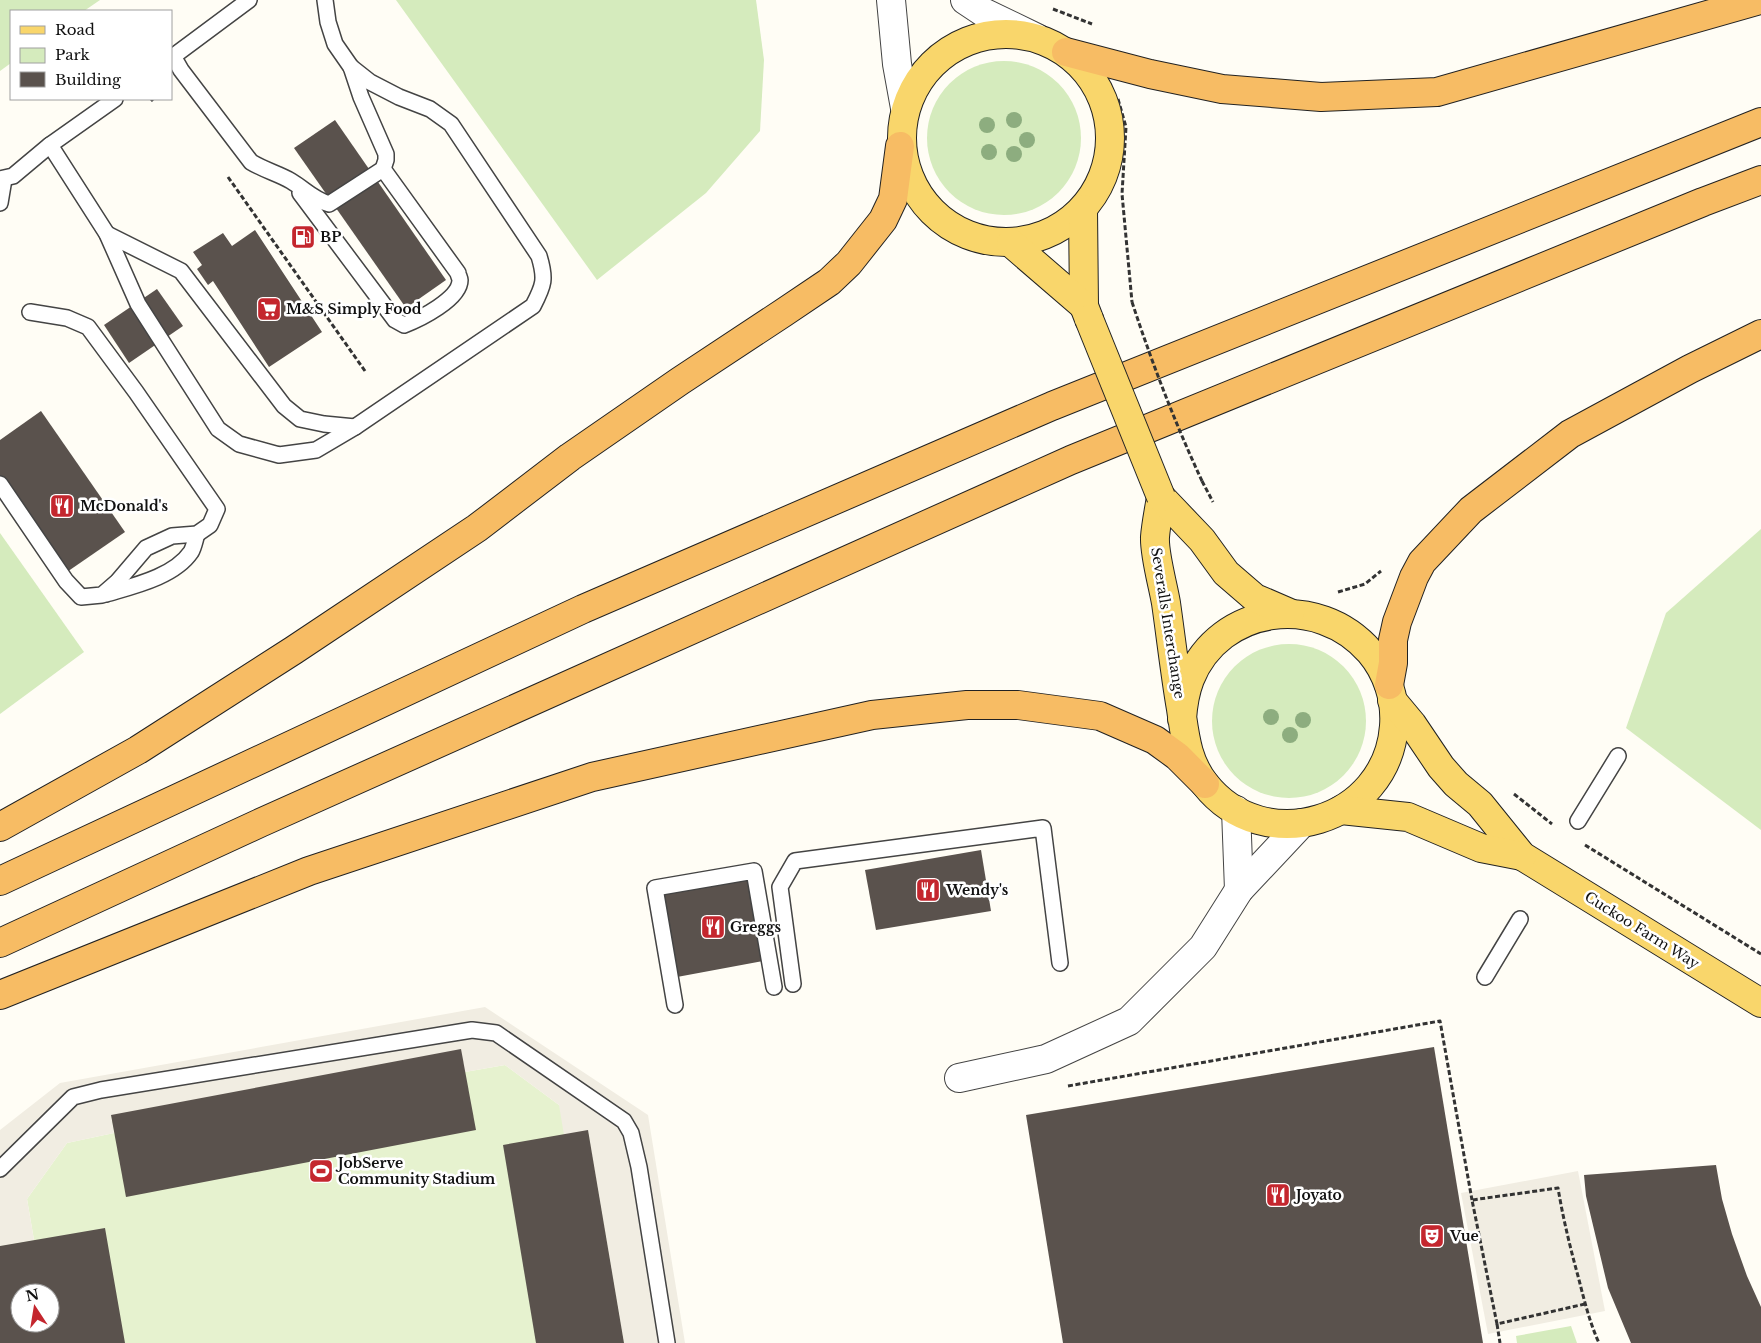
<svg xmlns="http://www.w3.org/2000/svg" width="1761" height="1343" viewBox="0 0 1761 1343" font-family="'Libre Baskerville',serif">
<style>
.green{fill:#d5ebbd}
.pitch{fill:#e6f2cf;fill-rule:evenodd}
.plaza{fill:#f1ede2}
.building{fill:#5a524d;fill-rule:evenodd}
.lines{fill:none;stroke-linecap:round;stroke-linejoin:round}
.service-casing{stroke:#444;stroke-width:18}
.minor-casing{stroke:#444;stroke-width:30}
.primary-casing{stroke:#222;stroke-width:30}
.trunk-casing{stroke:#222;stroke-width:30}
.path{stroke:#333;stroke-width:3;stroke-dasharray:5 2.5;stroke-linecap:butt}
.service{stroke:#fff;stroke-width:15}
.minor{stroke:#fff;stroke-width:28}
.primary{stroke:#f9d66b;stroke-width:28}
.trunk{stroke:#f7bc64;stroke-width:28}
.primary-bridge-casing{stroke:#222;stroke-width:30;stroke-linecap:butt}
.path-bridge{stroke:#333;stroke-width:3;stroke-dasharray:5 2.5;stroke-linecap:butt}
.primary-bridge{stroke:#f9d66b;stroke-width:28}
.tree{fill:#8dad7f}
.labels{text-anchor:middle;stroke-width:5;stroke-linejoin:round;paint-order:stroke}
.poi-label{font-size:14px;font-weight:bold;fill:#111;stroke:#fff;text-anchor:start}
.street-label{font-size:14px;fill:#111;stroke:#fff}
</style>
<rect width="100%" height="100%" fill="#fffdf5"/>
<g class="green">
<polygon points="0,0 100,0 84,11 11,11 11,63 0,71"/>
<polygon points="396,0 756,0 764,60 760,131 706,193 597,280"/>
<circle cx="1004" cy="138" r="77"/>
<polygon points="1761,529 1761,830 1626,728 1666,613"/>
<polygon points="0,533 84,652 0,714"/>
<circle cx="1289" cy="721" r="77"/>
<polygon points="1571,1326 1577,1343 1517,1343 1516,1336"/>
</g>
<path class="pitch" d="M 505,1065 L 559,1105 L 588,1130 L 624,1343 L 0,1343 L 0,1246 L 34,1240 L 27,1199 L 67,1143 L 114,1133 L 111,1115 L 465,1072 ZM 20,1293 L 50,1293 L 50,1323 L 20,1323 Z"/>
<g class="plaza">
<polygon points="485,1007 648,1115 685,1343 624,1343 588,1131 564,1135 559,1105 505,1065 465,1072 111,1116 114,1133 67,1143 27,1199 34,1240 0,1246 0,1130 60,1083"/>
<polygon points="1578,1171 1605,1311 1488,1334 1461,1193"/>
</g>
<g class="building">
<polygon points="335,120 446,280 406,308 294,148"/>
<polygon points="255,230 322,332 269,367 213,281 208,285 197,269 202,265 193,252 223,233 232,246"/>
<polygon points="157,289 183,326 129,363 104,325"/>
<polygon points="41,411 125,532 64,574 0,481 0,440"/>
<polygon points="981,850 991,911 876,930 865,870"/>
<polygon points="748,877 763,961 677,977 663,892"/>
<polygon points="1434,1047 1483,1343 1063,1343 1026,1115"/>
<polygon points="461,1049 476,1130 126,1197 111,1115"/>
<polygon points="588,1130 624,1343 536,1343 503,1145"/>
<polygon points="1716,1165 1722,1199 1732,1234 1747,1276 1761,1307 1761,1343 1631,1343 1608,1288 1586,1196 1584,1175"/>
<path d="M 105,1228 L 125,1343 L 0,1343 L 0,1246 ZM 20,1293 L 50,1293 L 50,1323 L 20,1323 Z"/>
</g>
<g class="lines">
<defs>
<g id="service">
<path d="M 173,56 L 181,70 L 251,162 C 264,170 279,174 291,181 C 306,190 311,198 329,204 L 383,169 L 386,160 L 386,154 L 361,97 L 351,67 L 335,44 L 328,22 L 325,0"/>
<polyline points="171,58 249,0"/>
<path d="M 50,145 L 107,234 L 138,304 L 218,429 L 239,444 L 279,455 L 316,450 L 355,427 L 533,306 C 544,285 546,279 539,256 L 451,124 L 430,109 L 399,97 L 370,82 L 351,67"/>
<polyline points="0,179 13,176 50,145 115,99"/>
<path d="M 300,193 L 395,320 L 404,325 C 420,319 460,299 460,280 C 460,278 458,275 458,273 L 383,169"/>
<polyline points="0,203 4,179"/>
<polyline points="107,234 181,271 284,406 300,419 324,424 355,427"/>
<polyline points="0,484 66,581 81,597 102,595 117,582 146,548 172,536 197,534 210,525 217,509 136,392 88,327 67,318 30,312"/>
<path d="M 106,594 C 133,586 174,577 191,552 C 194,547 195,540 197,534"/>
<polyline points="1578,821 1618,756"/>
<polyline points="1485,977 1520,919"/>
<polyline points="793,984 780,887 795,861 1043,828 1060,963"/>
<polyline points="675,1005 655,888 754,871 774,987"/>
<polyline points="0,1169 73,1097 101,1090 472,1030 496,1033 624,1121 631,1133 639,1167 667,1343"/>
</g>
<g id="minor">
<polyline points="891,0 897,64 905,108"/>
<polyline points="965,0 983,12 1037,38"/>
<polyline points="1236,810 1239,890"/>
<polyline points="959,1078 1046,1059 1129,1021 1203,947 1239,890 1302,823"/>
</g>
<g id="primary">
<circle cx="1006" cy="138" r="104"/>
<polyline points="1083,209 1084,306 1089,319"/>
<polyline points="1011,243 1084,306"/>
<path d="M 1161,497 C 1159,510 1156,524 1155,537 C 1154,554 1163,585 1166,603 C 1171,638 1175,674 1181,709 C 1185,736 1187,761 1205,784 C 1264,859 1387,822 1394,726 C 1396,699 1387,672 1370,652 C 1318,592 1220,605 1190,679 C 1185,692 1183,705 1182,719"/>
<polyline points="1161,497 1202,540 1226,573 1255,598 1290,613"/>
<polyline points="1392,700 1412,724 1441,767 1456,784 1480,804 1522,856 1761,1003"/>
<polyline points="1341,810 1408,817 1481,848 1522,856"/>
</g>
<g id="trunk">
<polyline points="1066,52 1150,74 1222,89 1321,97 1437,92 1760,0"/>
<polyline points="1389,685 1393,663 1393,640 1397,622 1414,577 1422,562 1471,510 1570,434 1690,369 1761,334"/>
<polyline points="0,827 138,750 294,650 477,528 570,457 680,381 783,313 829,282 849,263 883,220 893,199 900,146"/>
<polyline points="0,881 583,609 1052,406 1761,122"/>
<polyline points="0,943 260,823 1071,460 1703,202 1761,180"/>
<polyline points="0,995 309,871 592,777 872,715 967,705 1018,705 1100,716 1155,740 1177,756 1205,784"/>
</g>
</defs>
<use href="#service" class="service-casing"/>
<use href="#minor" class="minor-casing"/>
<use href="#primary" class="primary-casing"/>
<use href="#trunk" class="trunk-casing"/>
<g class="path">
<polyline points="1053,9 1092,24"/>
<polyline points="151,99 153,101"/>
<polyline points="1118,99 1126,127 1122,194 1132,302"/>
<polyline points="228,177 365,371"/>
<polyline points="1202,481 1213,502"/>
<polyline points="1338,592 1365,584 1381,571"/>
<polyline points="1514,794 1552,824"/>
<polyline points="1585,845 1761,954"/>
<polyline points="1068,1086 1440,1021 1472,1200"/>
<path d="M 1585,1304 L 1497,1324 L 1472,1200 L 1558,1188 C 1563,1218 1570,1247 1578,1276 C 1584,1299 1589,1321 1599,1343"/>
<polyline points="1497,1324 1500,1343"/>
</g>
<use href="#service" class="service"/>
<use href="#minor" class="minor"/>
<use href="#primary" class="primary"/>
<use href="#trunk" class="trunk"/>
<defs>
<polyline id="primary-bridge" points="1089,319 1161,497"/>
</defs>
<use href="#primary-bridge" class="primary-bridge-casing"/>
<path class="path-bridge" d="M 1132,302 C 1152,363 1175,423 1202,481"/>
<use href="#primary-bridge" class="primary-bridge"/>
</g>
<g class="tree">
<circle cx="1014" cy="120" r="8"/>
<circle cx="987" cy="125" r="8"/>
<circle cx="1027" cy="140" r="8"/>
<circle cx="989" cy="152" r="8"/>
<circle cx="1014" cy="154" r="8"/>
<circle cx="1271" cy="717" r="8"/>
<circle cx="1303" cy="720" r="8"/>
<circle cx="1290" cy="735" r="8"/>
</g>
<defs>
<symbol id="fuel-square" viewBox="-11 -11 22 22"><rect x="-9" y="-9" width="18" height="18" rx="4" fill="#c4262e" stroke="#fff"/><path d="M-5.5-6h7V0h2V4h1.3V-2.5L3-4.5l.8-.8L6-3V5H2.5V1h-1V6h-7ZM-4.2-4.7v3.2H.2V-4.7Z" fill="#fff"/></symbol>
<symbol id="supermarket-square" viewBox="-11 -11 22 22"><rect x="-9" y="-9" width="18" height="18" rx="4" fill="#c4262e" stroke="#fff"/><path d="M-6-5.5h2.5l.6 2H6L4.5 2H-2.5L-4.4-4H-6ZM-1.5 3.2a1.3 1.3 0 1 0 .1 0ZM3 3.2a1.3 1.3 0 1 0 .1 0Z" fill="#fff"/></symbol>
<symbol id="restaurant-square" viewBox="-11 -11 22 22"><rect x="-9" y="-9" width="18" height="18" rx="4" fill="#c4262e" stroke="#fff"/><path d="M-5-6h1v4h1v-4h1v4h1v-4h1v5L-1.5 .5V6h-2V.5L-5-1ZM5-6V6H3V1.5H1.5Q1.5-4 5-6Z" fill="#fff"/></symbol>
<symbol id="stadium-square" viewBox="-11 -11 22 22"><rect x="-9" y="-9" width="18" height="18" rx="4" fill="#c4262e" stroke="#fff"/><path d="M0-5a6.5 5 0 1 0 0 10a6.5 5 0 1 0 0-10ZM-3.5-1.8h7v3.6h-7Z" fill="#fff"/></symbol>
<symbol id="theatre-square" viewBox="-11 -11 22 22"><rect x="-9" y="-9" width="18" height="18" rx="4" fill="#c4262e" stroke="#fff"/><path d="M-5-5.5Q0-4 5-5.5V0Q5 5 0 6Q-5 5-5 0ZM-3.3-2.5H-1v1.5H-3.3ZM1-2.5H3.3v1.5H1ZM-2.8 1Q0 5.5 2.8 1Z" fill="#fff"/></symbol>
</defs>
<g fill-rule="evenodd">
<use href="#fuel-square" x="289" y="223" width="28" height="28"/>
<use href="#supermarket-square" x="255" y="295" width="28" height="28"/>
<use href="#restaurant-square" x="48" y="492" width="28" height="28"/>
<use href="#restaurant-square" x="914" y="876" width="28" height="28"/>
<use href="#restaurant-square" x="699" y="913" width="28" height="28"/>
<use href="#stadium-square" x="307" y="1157" width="28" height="28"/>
<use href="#restaurant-square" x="1264" y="1181" width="28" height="28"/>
<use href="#theatre-square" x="1418" y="1222" width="28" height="28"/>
</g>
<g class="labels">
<g class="poi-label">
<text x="320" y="242">BP</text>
<text x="286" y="314">M&amp;S Simply Food</text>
<text x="80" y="511">McDonald's</text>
<text x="946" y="895">Wendy's</text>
<text x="730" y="932">Greggs</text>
<text x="338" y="1168">JobServe<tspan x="338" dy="16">Community Stadium</tspan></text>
<text x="1296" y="1200">Joyato</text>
<text x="1450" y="1241">Vue</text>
</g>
<g class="street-label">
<text transform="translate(1168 623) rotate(81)" y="5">Severalls Interchange</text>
<text transform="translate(1642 930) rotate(32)" y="5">Cuckoo Farm Way</text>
</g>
</g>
<rect x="10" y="10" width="162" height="90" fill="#ffffff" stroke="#a0a0a0"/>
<rect x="20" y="26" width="25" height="8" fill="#f9d66b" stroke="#a0a0a0"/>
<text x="55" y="35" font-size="15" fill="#111111">Road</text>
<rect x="20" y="48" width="25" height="15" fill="#d5ebbd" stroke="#a0a0a0"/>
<text x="55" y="60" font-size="15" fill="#111111">Park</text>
<rect x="20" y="72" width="25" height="15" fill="#5a524d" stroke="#a0a0a0"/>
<text x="55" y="85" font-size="15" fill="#111111">Building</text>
<g transform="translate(35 1308) rotate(348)"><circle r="24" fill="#ffffff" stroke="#a0a0a0"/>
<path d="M0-4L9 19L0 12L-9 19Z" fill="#c4262e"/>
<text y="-8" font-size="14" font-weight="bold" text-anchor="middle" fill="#111111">N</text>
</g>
</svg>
